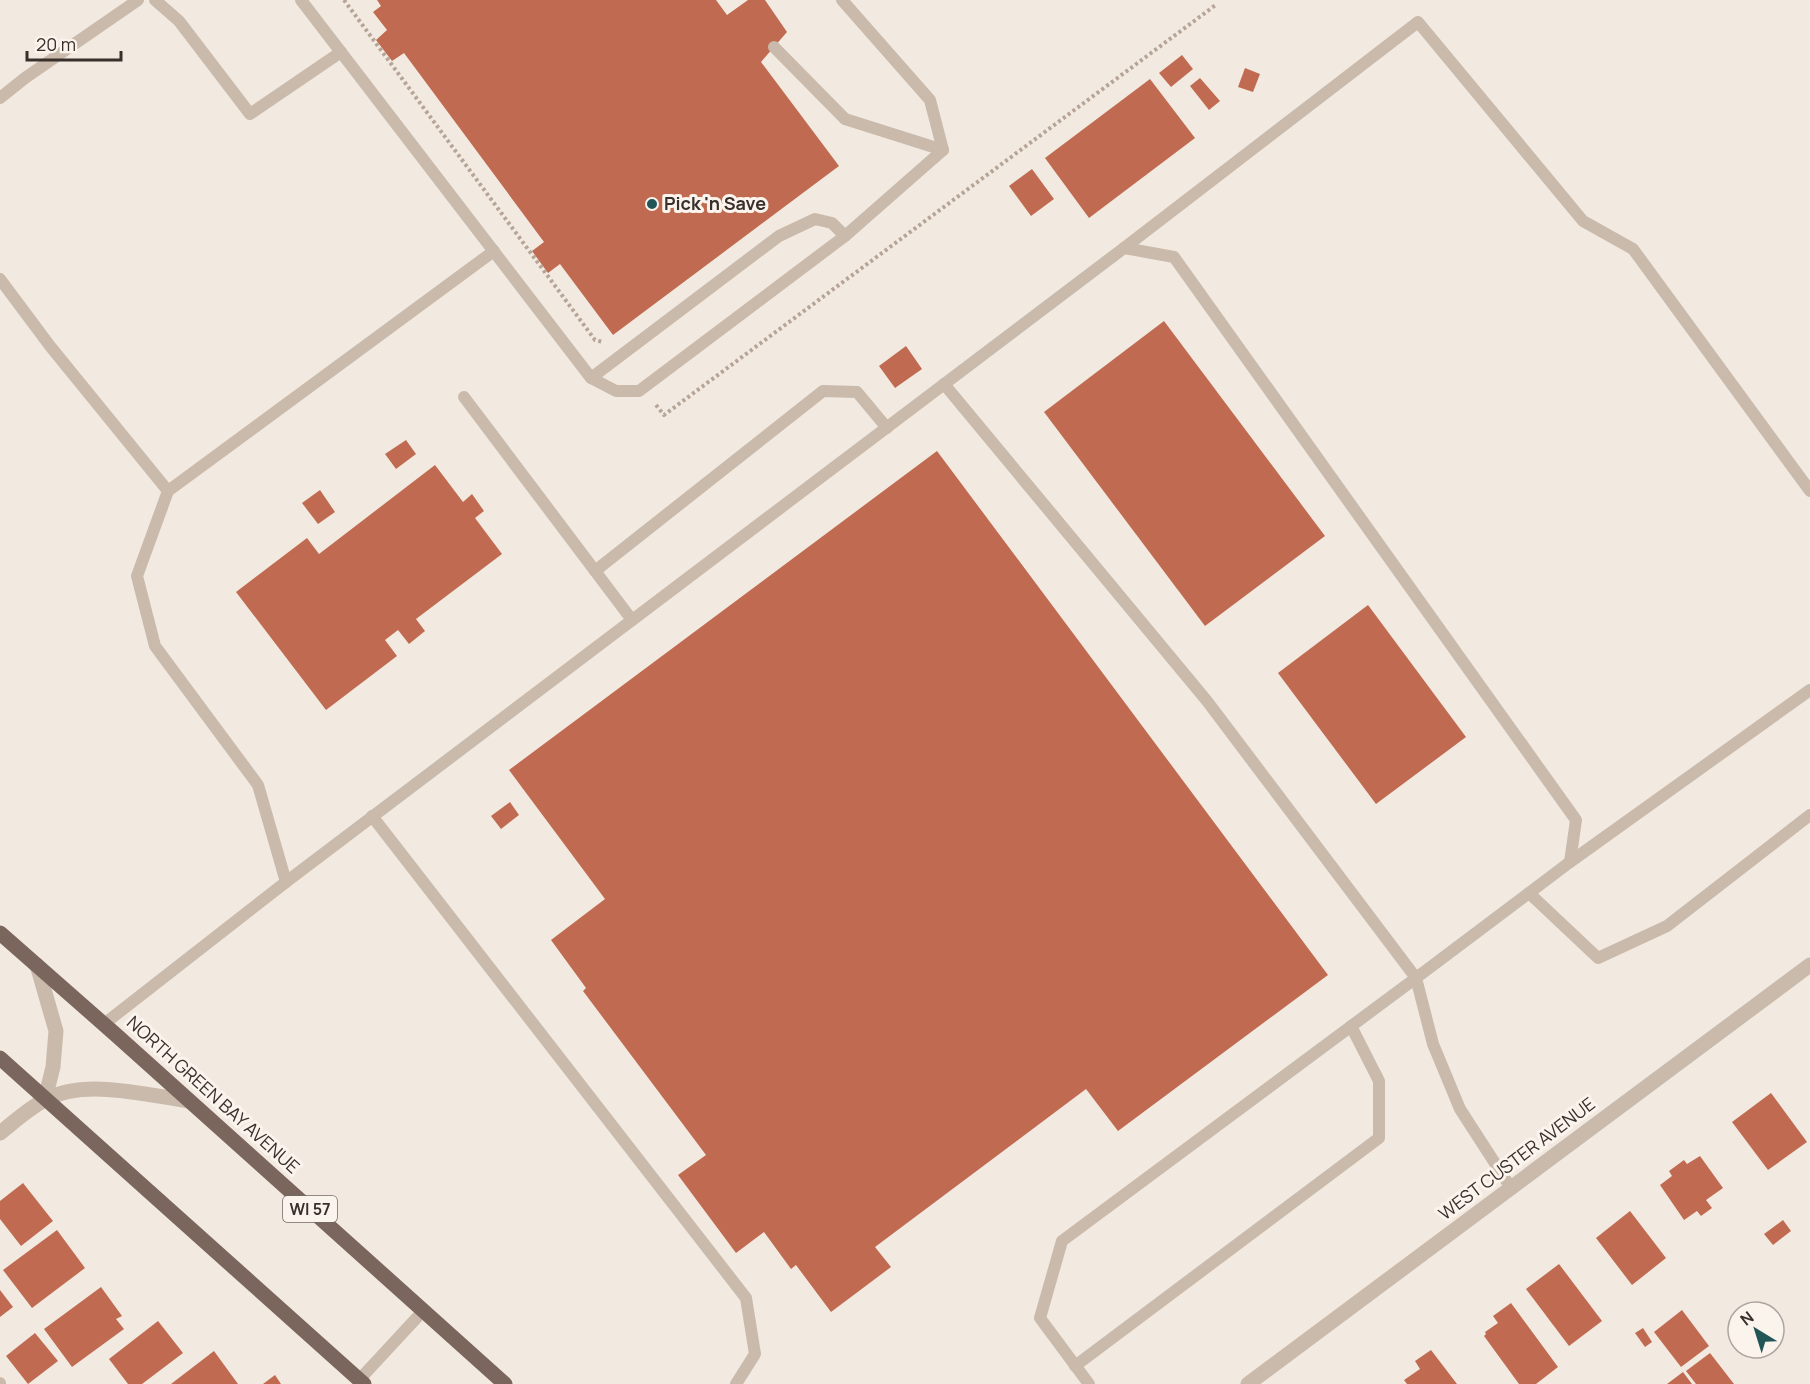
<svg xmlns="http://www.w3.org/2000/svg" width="1810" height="1384" viewBox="0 0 1810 1384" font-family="Manrope,sans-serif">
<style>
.building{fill:#c06b51}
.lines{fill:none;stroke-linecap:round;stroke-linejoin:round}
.path{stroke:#b6a497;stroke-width:4;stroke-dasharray:3 3;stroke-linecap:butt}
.service{stroke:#cabaac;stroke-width:12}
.minor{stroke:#cabaac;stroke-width:15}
.primary{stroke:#7a665d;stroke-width:15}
.poi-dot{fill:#225558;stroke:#faf4ed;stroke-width:2}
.labels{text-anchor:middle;stroke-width:6;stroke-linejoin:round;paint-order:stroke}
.shield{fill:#faf4ed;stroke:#736a65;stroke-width:1.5}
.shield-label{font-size:16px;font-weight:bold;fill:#392f2b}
.poi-label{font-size:18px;font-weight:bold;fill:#392f2b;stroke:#faf4ed;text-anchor:start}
.street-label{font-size:18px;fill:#392f2b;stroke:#faf4ed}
</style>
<rect width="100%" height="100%" fill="#f2eae0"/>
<g class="building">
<polygon points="377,0 716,0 727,15 748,0 765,0 787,32 761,62 839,166 613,335 560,264 548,273 532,251 544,242 404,53 392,61 376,40 387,30 373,12 381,6"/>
<polygon points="1182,55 1193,69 1171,87 1159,73"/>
<polygon points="1245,68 1260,74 1253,92 1238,87"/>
<polygon points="1200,78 1220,101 1209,110 1190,86"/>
<polygon points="1150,79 1195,138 1089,218 1045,158"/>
<polygon points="1032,169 1054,199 1031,216 1009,186"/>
<polygon points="1164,321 1325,536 1205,626 1044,412"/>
<polygon points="906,346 922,369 895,388 879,366"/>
<polygon points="406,440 416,454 396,469 385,454"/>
<polygon points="937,451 1328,975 1118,1131 1086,1089 875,1247 891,1267 831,1312 796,1265 791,1269 764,1232 736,1253 678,1175 706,1155 583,991 586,988 551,940 605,899 509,770"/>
<polygon points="435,465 463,502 472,494 484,511 475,518 502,554 416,619 425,631 409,644 398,630 385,640 397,656 326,710 236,592 307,538 319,554"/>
<polygon points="320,490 335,512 318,524 302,503"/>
<polygon points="1368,605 1466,737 1376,804 1278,673"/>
<polygon points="510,802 519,815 501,829 491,816"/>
<polygon points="1771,1093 1807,1142 1768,1170 1732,1122"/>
<polygon points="1700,1156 1723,1188 1706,1200 1712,1208 1701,1216 1697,1211 1684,1220 1660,1185 1672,1176 1669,1171 1684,1160 1687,1164"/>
<polygon points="23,1183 53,1221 21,1246 0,1219 0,1201"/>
<polygon points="1630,1211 1666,1258 1632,1285 1596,1238"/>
<polygon points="1783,1220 1791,1231 1773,1245 1764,1234"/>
<polygon points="57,1230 85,1268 32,1308 3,1270"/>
<polygon points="1559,1264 1602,1321 1569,1346 1526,1289"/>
<polygon points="101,1287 122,1316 116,1319 124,1329 72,1367 44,1329"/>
<polygon points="0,1290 13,1307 0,1317"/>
<polygon points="1511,1303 1558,1367 1536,1384 1519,1384 1484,1336 1486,1334 1485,1332 1498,1323 1493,1316"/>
<polygon points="1682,1310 1709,1346 1681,1367 1654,1332"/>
<polygon points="158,1321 183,1353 142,1384 128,1384 109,1359"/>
<polygon points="1643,1328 1652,1342 1645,1347 1635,1333"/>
<polygon points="35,1333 58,1361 28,1384 6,1356"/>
<polygon points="1431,1350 1457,1384 1407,1384 1404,1380 1420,1369 1415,1361"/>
<polygon points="214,1351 238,1384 171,1384"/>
<polygon points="1710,1353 1734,1384 1696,1384 1686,1371"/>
<polygon points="1683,1372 1692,1384 1667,1384"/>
<polygon points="275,1375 281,1384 263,1384"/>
</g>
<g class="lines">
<g class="path">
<polyline points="344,0 595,340 603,342"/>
<polyline points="656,405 664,415 1217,4"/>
</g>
<g class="service">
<polyline points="155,0 179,21 250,114 341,52"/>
<polyline points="301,0 591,378 616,391 639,391 845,236 943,150 930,100 842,0"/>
<polyline points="774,47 845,119 943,150"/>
<polyline points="0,98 25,78 138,0"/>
<polyline points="1124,248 1418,22 1583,221 1633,249 1810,491"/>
<polyline points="0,279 50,346 168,491"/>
<polyline points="591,378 779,236 815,219 832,223 845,236"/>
<polyline points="944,384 1207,701 1416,978 1062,1241 1040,1318 1089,1384"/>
<polyline points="464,397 632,620"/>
<polyline points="595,571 823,391 857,392 887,428"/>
<polyline points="372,816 746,1298 755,1354 736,1384"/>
<polyline points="1570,862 1810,690"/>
<polyline points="286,882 258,785 155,646 137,576 168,491 494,251"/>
<polyline points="1529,893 1598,958 1667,926 1810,815"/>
<polyline points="104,1024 286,882 1124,248 1174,257 1576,820 1570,862 1416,978 1433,1044 1460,1109 1511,1188"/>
<polyline points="1075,1366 1379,1138 1379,1081 1351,1026"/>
<polyline points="359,1380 423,1311"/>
<polyline points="0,1383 0,1384"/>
</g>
<g class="minor">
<polyline points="37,965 56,1031 53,1067 45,1099"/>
<path d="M 0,1133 C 14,1122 29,1108 45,1100 C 84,1078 146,1095 189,1101"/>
<polyline points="1248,1384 1810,965"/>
</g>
<g class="primary">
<polyline points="0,933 115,1034 505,1384"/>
<polyline points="0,1058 364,1384"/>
</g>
</g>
<circle class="poi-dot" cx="652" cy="204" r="6"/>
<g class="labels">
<rect class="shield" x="283" y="1196" width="54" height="26" rx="4.5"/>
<g class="shield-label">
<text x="310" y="1215">WI 57</text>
</g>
<g class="poi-label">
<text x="664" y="210">Pick 'n Save</text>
</g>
<g class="street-label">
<text transform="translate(213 1095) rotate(42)" y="6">NORTH GREEN BAY AVENUE</text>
<text transform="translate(1517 1159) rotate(-37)" y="6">WEST CUSTER AVENUE</text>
</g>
</g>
<g transform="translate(1756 1330) rotate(322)"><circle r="28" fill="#faf4ed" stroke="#ada59f" stroke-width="1.5"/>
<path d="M0-4.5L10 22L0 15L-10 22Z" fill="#225558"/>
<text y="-9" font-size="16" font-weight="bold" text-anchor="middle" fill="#392f2b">N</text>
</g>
<path d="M27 51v9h94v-9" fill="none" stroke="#392f2b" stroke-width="3"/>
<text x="36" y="51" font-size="18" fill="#392f2b" stroke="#faf4ed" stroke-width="4.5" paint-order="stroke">20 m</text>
</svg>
